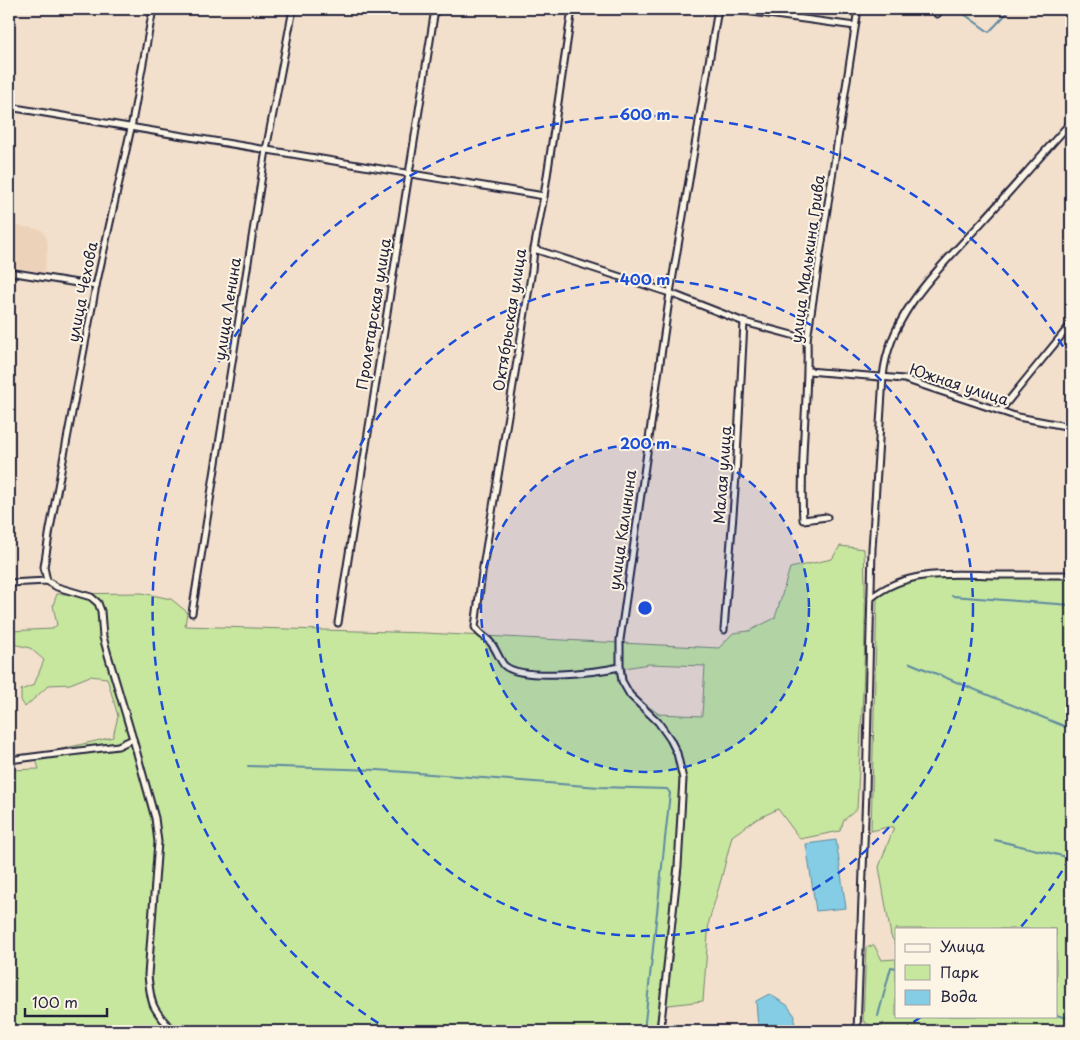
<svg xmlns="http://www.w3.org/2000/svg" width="1080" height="1040" viewBox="0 0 1080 1040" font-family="'Playpen Sans',sans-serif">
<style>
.built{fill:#edd2ba}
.green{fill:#c7e79f;stroke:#74846d;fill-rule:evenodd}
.water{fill:#84cde5;stroke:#5d89a1}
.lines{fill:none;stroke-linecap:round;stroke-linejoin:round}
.stream{stroke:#5d89a1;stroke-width:2}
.street-casing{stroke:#22223b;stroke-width:9}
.street{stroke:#fcf5e5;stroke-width:5}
.ring{fill:none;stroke:#1d4ed8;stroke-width:2.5;stroke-dasharray:9 6}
.labels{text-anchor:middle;stroke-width:4;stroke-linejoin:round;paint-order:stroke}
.street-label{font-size:15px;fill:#22223b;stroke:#fcf5e5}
.centre{fill:#1d4ed8;stroke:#fcf5e5;stroke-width:2.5}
.ring-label{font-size:15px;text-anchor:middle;font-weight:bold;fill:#1d4ed8;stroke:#fcf5e5;stroke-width:4;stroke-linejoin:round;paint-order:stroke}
</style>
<rect width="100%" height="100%" fill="#f3e0cc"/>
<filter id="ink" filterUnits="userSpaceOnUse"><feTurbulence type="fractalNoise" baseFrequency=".02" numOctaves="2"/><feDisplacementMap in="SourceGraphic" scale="10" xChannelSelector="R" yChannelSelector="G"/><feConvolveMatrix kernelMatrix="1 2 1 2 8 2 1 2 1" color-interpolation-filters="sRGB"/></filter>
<g filter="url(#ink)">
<polygon class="built" points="9,224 42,230 47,239 48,248 44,273 9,266"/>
<g class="green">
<path d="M 840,546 L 864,549 C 868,636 861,723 857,809 L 844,820 L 840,831 L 800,839 L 778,809 L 757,819 L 732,836 L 721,880 L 709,921 L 703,1001 L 660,1006 L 655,1031 L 9,1031 L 9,770 L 39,769 L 37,763 L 40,754 L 113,737 L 118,716 L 107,678 L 90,676 L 70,684 L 49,685 L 25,707 L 21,700 L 21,690 L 34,685 L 44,660 L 30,648 L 9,643 L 9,631 L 52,629 L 57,625 L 53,605 L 57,594 L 142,593 L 171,599 L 187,612 L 185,626 L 425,633 L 719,648 L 733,633 L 749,631 L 775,618 L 790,568 L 832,559 ZM 649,664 L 705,666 L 702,716 L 659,714 L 634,696 L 626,681 L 625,668 Z"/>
<polygon points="926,578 1071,578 1071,1031 878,1031 884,1023 874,1028 863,1021 866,948 874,945 882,960 896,959 896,1016 1056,1016 1056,929 896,929 896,945 891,936 879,867 894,827 888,827 871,831 877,597 893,586"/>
</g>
<g class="water">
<polygon points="836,840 846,908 816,911 806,844"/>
<polygon points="769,994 787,1005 795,1016 794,1031 756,1031 758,1028 756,1001"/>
</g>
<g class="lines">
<g class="stream">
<polyline points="957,9 989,32 1011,9"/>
<polyline points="952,596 1071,605"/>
<polyline points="910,663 1071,729"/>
<polyline points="248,766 378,770 599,787 667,789 670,793 644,1031"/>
<polyline points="995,840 1071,858"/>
<polyline points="1056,1015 1071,1019"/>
<polyline points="878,1016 891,967 896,968"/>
</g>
<defs>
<g id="street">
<path d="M 572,9 L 544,196 L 534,249 L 532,270 L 482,573 L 475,627 C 480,636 486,636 491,643 C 496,649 501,663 505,666 C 524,681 596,672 620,667"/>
<polyline points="730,9 855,26"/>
<polyline points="937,14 942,9"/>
<polyline points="9,20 11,9"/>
<polyline points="9,107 544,196"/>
<polyline points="534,249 670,293 744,322 807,339"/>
<polyline points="9,272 96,286"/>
<polyline points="808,371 904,379 1018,417 1071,427"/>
<polyline points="1000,411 1071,324"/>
<path d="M 827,517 L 803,520 C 799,460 809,399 807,339 L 858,9"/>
<polyline points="47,581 44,567 50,529 96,286 131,128 153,9"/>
<path d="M 9,583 L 47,581 L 57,587 L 91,597 L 98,603 L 101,611 L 103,637 L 108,655 L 133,739 L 155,818 L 158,842 L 148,975 C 151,1006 152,1008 173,1031"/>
<path d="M 871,598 C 907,569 950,574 994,575 C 1019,575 1045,575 1071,575"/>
<polyline points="192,613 266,150 293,9"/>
<polyline points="338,623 435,9"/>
<polyline points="724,630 736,476 744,322"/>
<polyline points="9,760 118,746 133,739"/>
<polyline points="660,1031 678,866 683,779 677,753 670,739 658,722 630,695 622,681 620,667 620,640 670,293 718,9"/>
<path d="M 857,1031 L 866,791 L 872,549 L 883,377 C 889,313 941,267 982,222 C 1012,189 1041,156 1071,122"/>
</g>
</defs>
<use href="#street" class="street-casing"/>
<use href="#street" class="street"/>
</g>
</g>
<circle cx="645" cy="608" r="164" fill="#1d4ed8" fill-opacity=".12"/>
<g class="ring">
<circle cx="645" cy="608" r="164"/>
<circle cx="645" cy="608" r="328"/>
<path d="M1070 858A493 493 0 0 1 1020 928M921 1017A493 493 0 0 1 899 1031M391 1031A493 493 0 1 1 1070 358"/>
</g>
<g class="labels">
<g class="street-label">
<text transform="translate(808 259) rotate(-82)" y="5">улица Малькина Грива</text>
<text transform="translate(83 292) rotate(-79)" y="5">улица Чехова</text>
<text transform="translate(228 309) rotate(-81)" y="5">улица Ленина</text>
<text transform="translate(374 314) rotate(-81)" y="5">Пролетарская улица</text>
<text transform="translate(510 320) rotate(-81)" y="5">Октябрьская улица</text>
<text transform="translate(959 385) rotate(18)" y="5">Южная улица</text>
<text transform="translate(723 475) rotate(-86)" y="5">Малая улица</text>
<text transform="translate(623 530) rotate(-82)" y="5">улица Калинина</text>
</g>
</g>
<circle cx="645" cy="608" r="8" class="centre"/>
<g class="ring-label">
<text x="645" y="120">600 m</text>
<text x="645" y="285">400 m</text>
<text x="645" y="449">200 m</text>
</g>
<rect width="1080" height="1040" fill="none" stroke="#fcf5e5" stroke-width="30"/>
<rect x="15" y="15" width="1050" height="1010" fill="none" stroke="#22223b" stroke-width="2" filter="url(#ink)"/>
<rect x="895" y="928" width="162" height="90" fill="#fcf5e5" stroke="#a5a1a1"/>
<rect x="905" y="944" width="25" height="8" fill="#fcf5e5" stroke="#a5a1a1"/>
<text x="940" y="952" font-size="15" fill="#22223b">Улица</text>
<rect x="905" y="965" width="25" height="15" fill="#c7e79f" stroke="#a5a1a1"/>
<text x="940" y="978" font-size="15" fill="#22223b">Парк</text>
<rect x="905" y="990" width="25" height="15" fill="#84cde5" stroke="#a5a1a1"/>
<text x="940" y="1002" font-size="15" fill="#22223b">Вода</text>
<path d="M25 1008v8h82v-8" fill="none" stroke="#22223b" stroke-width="2.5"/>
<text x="32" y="1008" font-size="15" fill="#22223b" stroke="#fcf5e5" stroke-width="4" paint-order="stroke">100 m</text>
</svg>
